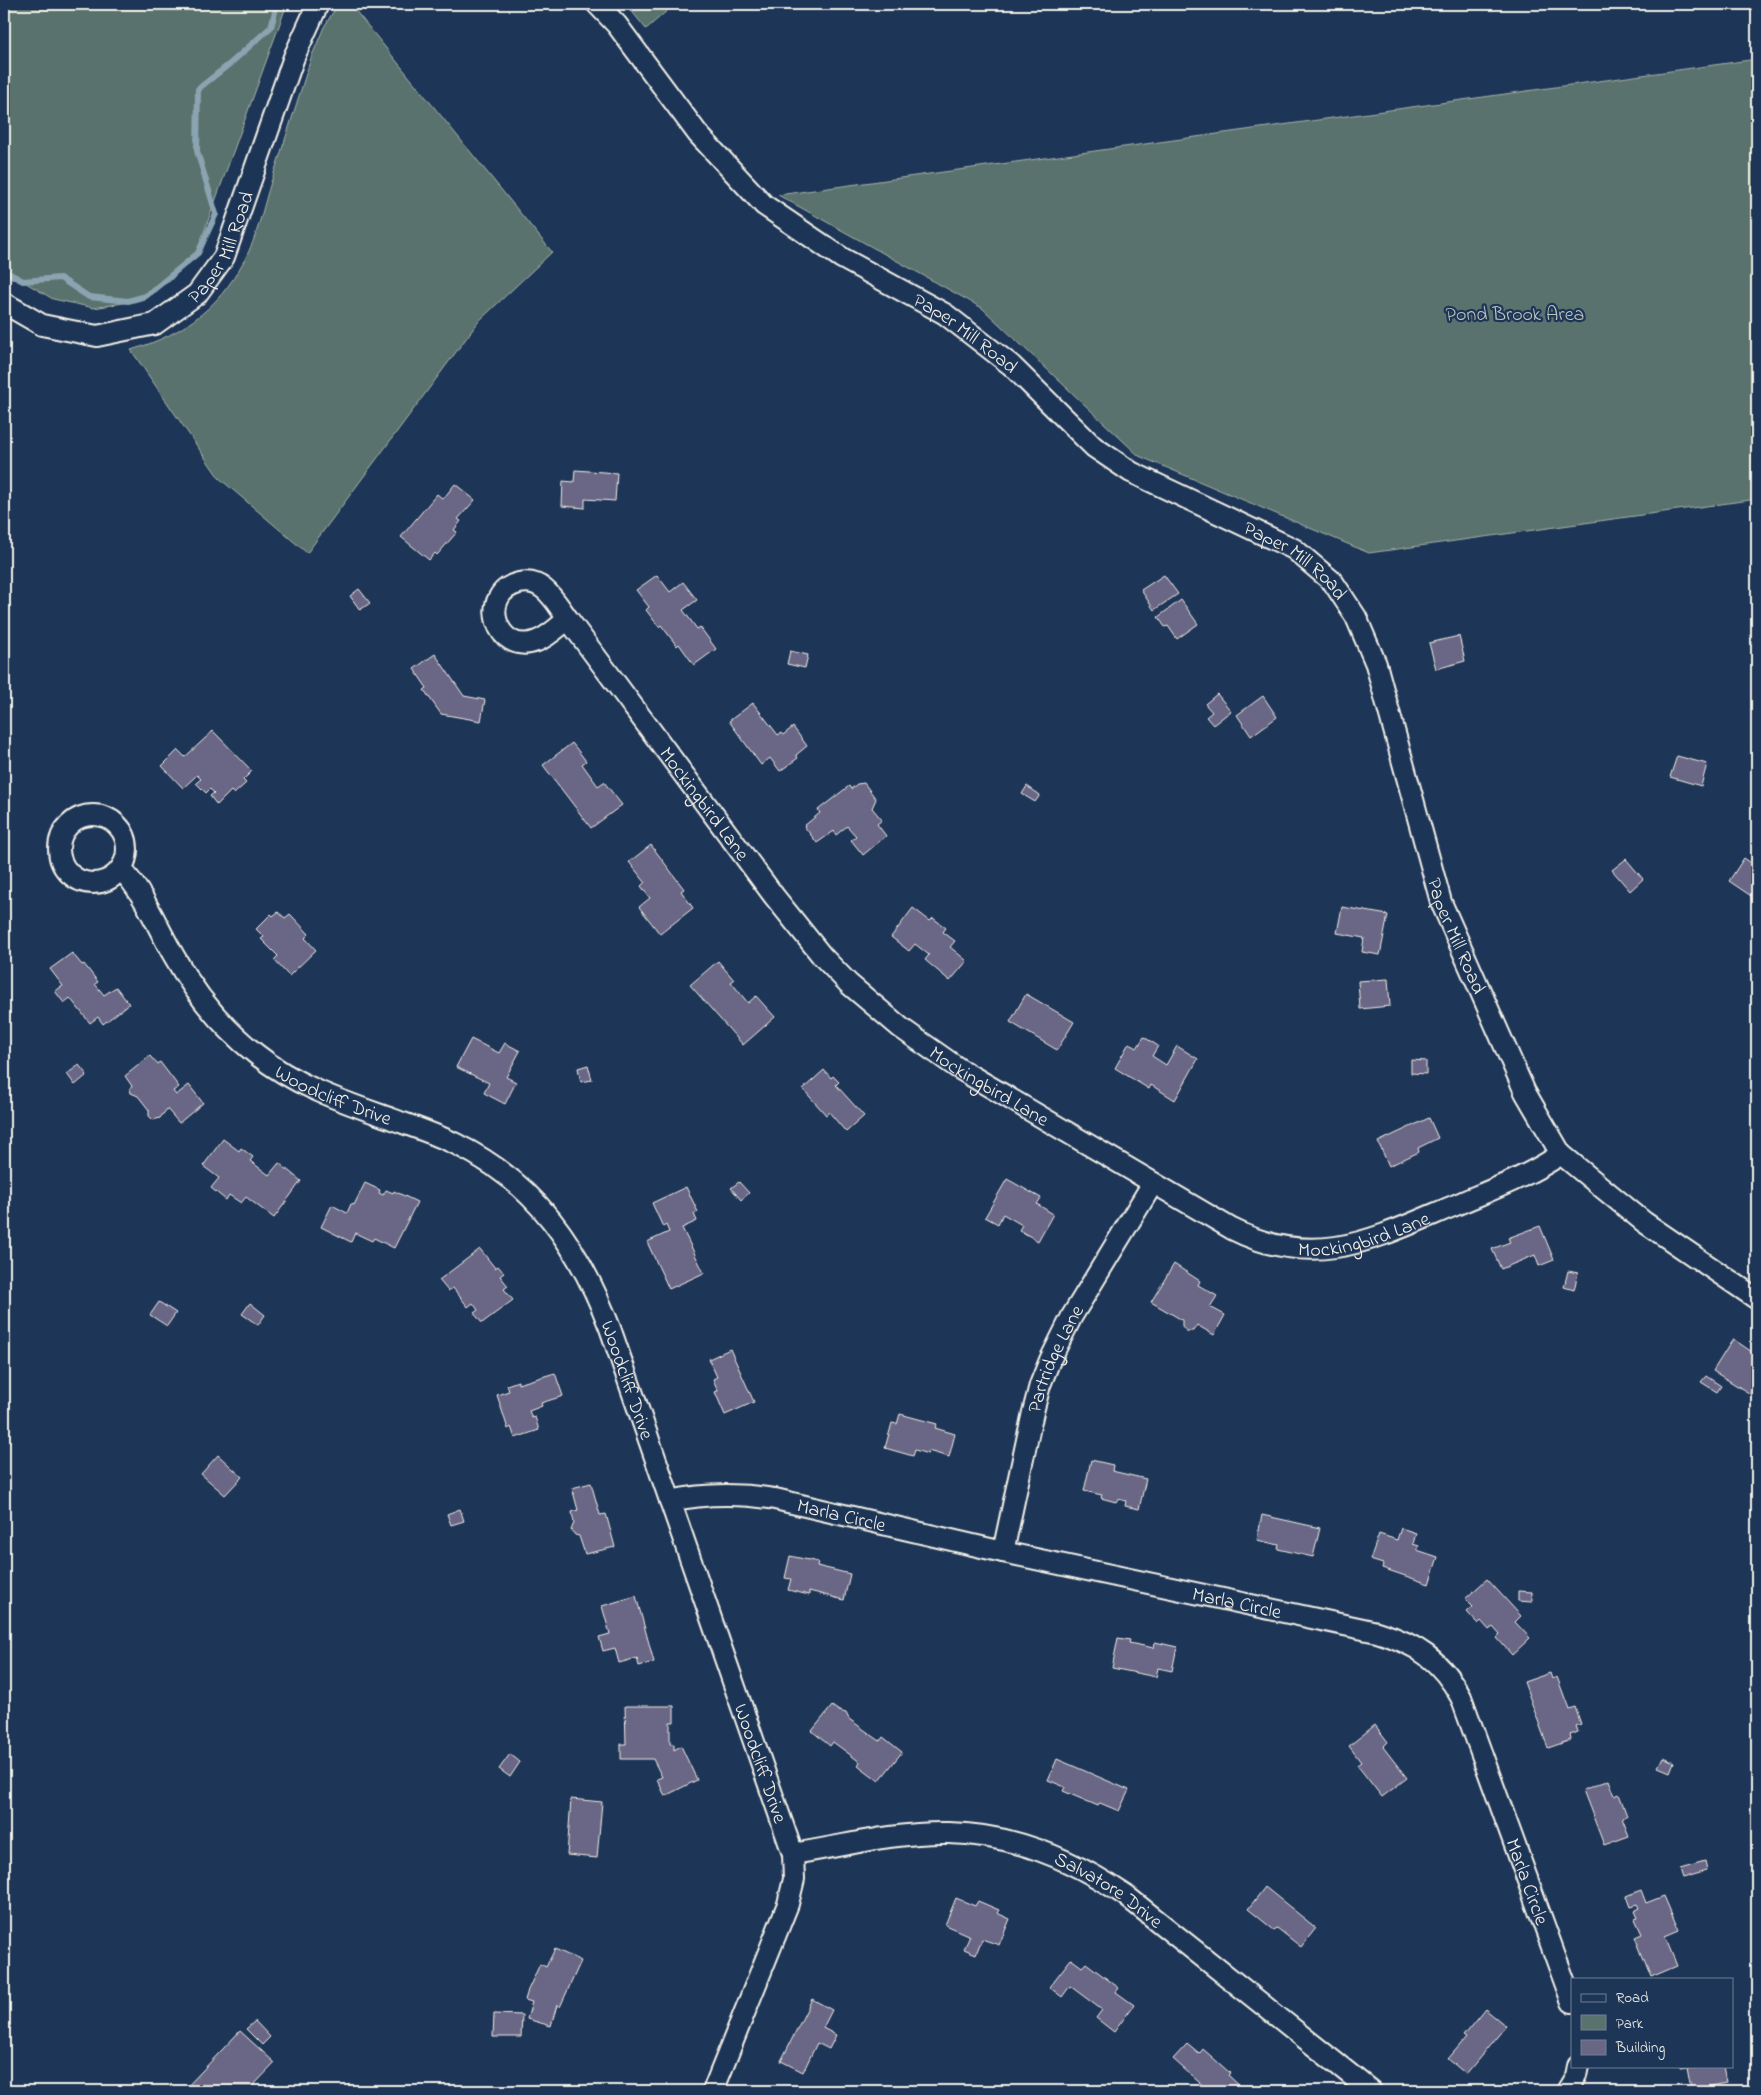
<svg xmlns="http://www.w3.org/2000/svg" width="1761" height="2095" viewBox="0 0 1761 2095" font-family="'Indie Flower',sans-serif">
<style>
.green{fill:#5a726d;stroke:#a7b2aa}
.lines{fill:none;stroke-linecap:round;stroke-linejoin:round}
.stream{stroke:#8ba4b1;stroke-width:6}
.building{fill:#6a6685;stroke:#f4f1e8}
.minor-casing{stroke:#f4f1e8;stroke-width:24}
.minor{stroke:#1d3557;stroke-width:20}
.labels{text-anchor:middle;stroke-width:4.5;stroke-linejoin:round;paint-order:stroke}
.street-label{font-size:20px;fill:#f4f1e8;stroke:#1d3557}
.park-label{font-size:20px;fill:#bec5bd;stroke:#1d3557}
</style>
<rect width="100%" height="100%" fill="#1d3557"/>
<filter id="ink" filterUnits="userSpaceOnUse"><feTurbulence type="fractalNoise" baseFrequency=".02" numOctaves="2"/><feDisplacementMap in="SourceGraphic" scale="10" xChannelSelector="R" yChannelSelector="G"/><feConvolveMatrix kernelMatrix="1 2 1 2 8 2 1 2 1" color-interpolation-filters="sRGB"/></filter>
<g filter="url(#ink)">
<g class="green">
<polygon points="4,4 287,4 197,251 170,281 135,301 94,308 53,299 4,270"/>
<path d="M 338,4 L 350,4 L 552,252 L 479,321 L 307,553 L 219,478 L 131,350 C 187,333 223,305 249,251 C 259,229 264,204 271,182 C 285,141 298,99 311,58 L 324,27 Z"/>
<polygon points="626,4 675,4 646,29"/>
<polygon points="1757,59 1757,499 1369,553 1139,456 982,308 778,195"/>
</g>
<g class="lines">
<polyline class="stream" points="4,271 23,281 60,278 89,297 128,301 146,296 198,253 216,214 197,151 198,89 232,62 271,27 277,4"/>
</g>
<g class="building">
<polygon points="4,96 11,98 4,119"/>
<polygon points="4,171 9,171 8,185 4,184"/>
<polygon points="575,470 617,473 615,501 585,499 585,508 562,506 563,481 574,482"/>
<polygon points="455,484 475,500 458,519 461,521 454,530 457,532 437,555 435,553 429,560 401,537 437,494 443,499"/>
<polygon points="657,575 670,592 683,582 697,600 683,610 697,629 700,627 716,649 694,665 679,644 677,646 661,625 659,627 646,610 649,607 636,590"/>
<polygon points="1164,575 1178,594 1154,610 1141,590"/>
<polygon points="359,589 370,603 360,610 350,596"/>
<polygon points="1181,600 1198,624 1177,639 1168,626 1165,627 1158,617"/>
<polygon points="1459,636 1465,661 1436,669 1429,643"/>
<polygon points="790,651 808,655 805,668 787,664"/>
<polygon points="435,654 464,696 485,700 481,721 441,714 424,690 427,688 414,669"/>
<polygon points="1217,694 1231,711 1213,725 1206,717 1212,712 1205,704"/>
<polygon points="1263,696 1277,717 1251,736 1237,715"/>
<polygon points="753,703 778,735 781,733 783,735 793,727 807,746 796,755 798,758 780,771 770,758 761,765 729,721"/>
<polygon points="213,731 252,771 243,780 246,783 234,794 231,791 217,805 210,796 214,793 210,789 206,793 196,783 201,779 197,775 183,788 162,766 178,750 185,757"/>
<polygon points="572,743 586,761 582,764 598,786 604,782 622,805 591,828 543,765"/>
<polygon points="1677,756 1707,764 1701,786 1670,777"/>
<polygon points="864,783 876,799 872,808 882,820 877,824 886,836 863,855 851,840 856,836 847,826 836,835 834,831 817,843 804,826 820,813 818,810 849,786 851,789 857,784"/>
<polygon points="1027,786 1040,795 1035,802 1022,794"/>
<polygon points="651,845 684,889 681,891 693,908 660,934 639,907 650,898 641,886 645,882 629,862"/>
<polygon points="1744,858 1757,867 1757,900 1729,881"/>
<polygon points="1626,859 1643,879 1630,891 1612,870"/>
<polygon points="1342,907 1388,915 1380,955 1362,952 1364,938 1337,933"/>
<polygon points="913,908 930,921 933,918 946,928 943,932 955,941 950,947 967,961 950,981 925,960 929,955 915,944 909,951 891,937"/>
<polygon points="278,912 285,918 290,914 309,934 305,938 316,950 289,976 274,960 278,956 261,939 264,937 256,929 271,914 273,916"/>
<polygon points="72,953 82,965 84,964 98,982 95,984 104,995 116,987 129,1004 103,1024 98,1017 90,1023 70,998 64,1003 55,991 63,986 50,969"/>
<polygon points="718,961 734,980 731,982 748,1003 756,996 775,1017 743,1045 690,985"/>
<polygon points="1388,979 1390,1006 1360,1009 1358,981"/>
<polygon points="1026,994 1074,1022 1057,1050 1010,1022"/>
<polygon points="1144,1037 1158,1046 1152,1056 1166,1065 1177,1046 1198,1059 1175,1100 1151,1085 1149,1089 1115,1068 1129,1043 1137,1048"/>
<polygon points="471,1039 499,1053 505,1043 520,1051 506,1077 516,1082 505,1104 484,1093 489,1083 456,1067"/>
<polygon points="150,1056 157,1064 160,1062 179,1087 173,1091 176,1095 189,1085 203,1103 179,1123 167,1109 160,1118 153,1120 149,1116 149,1110 138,1096 131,1093 130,1089 132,1086 125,1076"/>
<polygon points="1411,1060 1426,1061 1426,1074 1411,1073"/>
<polygon points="79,1065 87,1075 75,1085 67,1074"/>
<polygon points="588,1065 592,1080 581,1082 578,1068"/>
<polygon points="824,1070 831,1078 833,1076 839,1082 836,1085 864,1116 846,1132 829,1112 826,1115 803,1089"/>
<polygon points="1429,1118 1438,1138 1418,1148 1419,1152 1389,1166 1378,1142"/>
<polygon points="223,1139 239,1151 241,1148 253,1157 250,1161 269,1175 279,1163 301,1181 274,1218 246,1197 241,1203 229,1195 226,1200 211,1188 219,1178 203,1166"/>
<polygon points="1007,1179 1041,1198 1037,1204 1053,1214 1038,1241 1019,1230 1022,1225 1003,1214 998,1224 985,1217"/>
<polygon points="739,1182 749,1193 741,1200 731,1188"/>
<polygon points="365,1183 380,1190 379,1193 383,1195 386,1190 393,1193 394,1191 417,1202 394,1248 374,1238 372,1241 355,1233 351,1242 321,1227 332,1205 347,1213 351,1204 354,1205"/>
<polygon points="686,1187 698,1212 694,1214 697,1221 682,1228 704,1273 669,1289 647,1242 669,1232 666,1225 663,1227 652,1203"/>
<polygon points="1540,1226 1554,1260 1539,1266 1535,1255 1501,1269 1492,1249 1510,1242 1508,1238"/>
<polygon points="480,1249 495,1268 498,1266 504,1273 500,1276 508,1286 504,1289 513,1300 482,1323 474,1313 478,1310 473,1303 468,1307 453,1288 448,1291 439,1280"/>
<polygon points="1174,1264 1200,1281 1198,1285 1217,1296 1210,1307 1225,1315 1214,1335 1197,1325 1193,1331 1186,1331 1182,1326 1182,1320 1151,1302"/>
<polygon points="1568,1271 1578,1273 1574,1290 1564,1287"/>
<polygon points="159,1302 176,1313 167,1326 150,1315"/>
<polygon points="250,1303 265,1315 258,1325 242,1314"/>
<polygon points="1733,1339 1752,1352 1755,1349 1757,1351 1757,1398 1713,1371"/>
<polygon points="730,1349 754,1402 725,1415 715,1392 718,1391 713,1379 717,1377 709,1359"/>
<polygon points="555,1373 563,1396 541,1403 542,1406 529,1411 532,1418 535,1417 539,1430 515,1438 511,1427 508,1429 497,1395 509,1391 507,1385 518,1381 518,1384"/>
<polygon points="1706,1376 1721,1386 1717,1392 1701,1382"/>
<polygon points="900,1414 937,1424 935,1428 955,1434 949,1457 928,1451 928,1454 915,1450 913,1456 885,1448 892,1423 897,1424"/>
<polygon points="218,1455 242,1477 225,1495 201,1474"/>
<polygon points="1091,1460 1113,1465 1112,1471 1146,1479 1139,1509 1125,1506 1126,1501 1118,1499 1116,1502 1101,1498 1102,1495 1084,1491"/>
<polygon points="591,1483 600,1515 606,1514 615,1547 585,1554 579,1536 575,1535 571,1530 574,1523 572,1512 578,1510 572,1488"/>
<polygon points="460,1509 464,1521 451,1525 447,1514"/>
<polygon points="1262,1515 1320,1528 1313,1557 1278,1549 1279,1545 1257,1540"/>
<polygon points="1401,1528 1416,1533 1413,1544 1419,1546 1417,1550 1438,1557 1429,1584 1382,1568 1383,1564 1370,1560 1379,1534 1397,1540"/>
<polygon points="790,1556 818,1562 817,1566 850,1574 844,1600 809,1591 809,1595 788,1590 791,1579 785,1578"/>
<polygon points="1487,1579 1521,1616 1515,1622 1530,1638 1512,1655 1497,1638 1500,1635 1493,1627 1489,1630 1481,1621 1478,1624 1467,1612 1473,1607 1465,1599"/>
<polygon points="1518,1591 1532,1592 1532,1602 1518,1601"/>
<polygon points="636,1596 654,1662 639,1666 637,1658 619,1663 615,1648 603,1651 599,1637 610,1634 602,1606"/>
<polygon points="1118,1638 1130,1640 1129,1643 1154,1648 1155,1642 1177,1647 1172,1671 1158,1668 1156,1677 1112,1668"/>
<polygon points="1550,1673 1552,1679 1557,1677 1569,1709 1575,1707 1581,1724 1576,1726 1578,1732 1570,1735 1571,1740 1548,1748 1524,1682"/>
<polygon points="625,1706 674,1706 674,1722 670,1722 670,1744 674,1744 674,1750 681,1746 697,1780 665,1796 657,1779 662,1777 653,1759 621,1759 621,1744 626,1744"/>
<polygon points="832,1706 839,1711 846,1713 849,1719 880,1741 883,1737 902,1752 879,1781 858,1765 860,1762 833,1742 830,1746 812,1731"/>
<polygon points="1375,1725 1388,1742 1383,1747 1407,1778 1382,1797 1357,1765 1361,1762 1349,1746"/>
<polygon points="510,1754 520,1762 510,1777 499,1769"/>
<polygon points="1663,1757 1674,1762 1670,1772 1658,1767"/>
<polygon points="1057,1759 1129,1790 1119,1811 1100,1803 1098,1806 1063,1791 1065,1787 1048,1780"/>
<polygon points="1609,1780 1615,1796 1619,1794 1627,1816 1622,1818 1629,1836 1604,1845 1583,1790"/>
<polygon points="571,1799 602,1802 597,1858 567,1855"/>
<polygon points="1705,1862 1707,1871 1683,1878 1680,1869"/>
<polygon points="1265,1887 1316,1928 1301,1947 1277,1928 1274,1930 1248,1909"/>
<polygon points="1641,1890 1646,1903 1664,1896 1679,1931 1665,1937 1677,1966 1651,1977 1635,1937 1642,1934 1635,1919 1638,1918 1635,1911 1639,1909 1637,1905 1630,1907 1626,1896"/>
<polygon points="956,1898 975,1906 978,1901 999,1910 997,1913 1010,1919 999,1945 982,1939 976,1954 964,1949 970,1936 945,1925"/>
<polygon points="555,1949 581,1961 560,2007 557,2005 551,2026 527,2019 532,2002 525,2000 528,1990 540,1964 546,1967"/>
<polygon points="1071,1959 1082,1967 1086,1963 1119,1988 1116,1992 1134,2005 1114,2032 1096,2018 1102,2010 1070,1986 1062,1997 1049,1987"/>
<polygon points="812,1999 832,2010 823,2028 836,2035 829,2049 817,2043 803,2072 781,2061"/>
<polygon points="1485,2009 1506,2026 1466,2074 1448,2059 1466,2038 1463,2036"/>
<polygon points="494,2014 522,2015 521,2037 493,2037"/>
<polygon points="255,2021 270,2037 262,2045 246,2029"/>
<polygon points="240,2031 275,2063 248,2091 183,2091"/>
<polygon points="1187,2044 1199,2054 1203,2049 1230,2073 1228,2075 1245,2091 1209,2091 1173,2059"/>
<polygon points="1680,2066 1726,2066 1729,2082 1692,2088 1688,2067 1680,2068"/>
</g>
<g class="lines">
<defs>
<g id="minor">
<path id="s1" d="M 597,4 L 617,25 L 698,134 L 764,205 L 842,258 L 945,314 L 1011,365 L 1094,447 L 1131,472 L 1294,549 L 1333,582 L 1356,617 L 1376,664 L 1441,902 L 1525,1092 L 1561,1154 L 1644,1222 L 1757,1299"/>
<path id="s2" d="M 4,303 L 42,325 L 97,336 L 155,324 L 197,294 L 224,257 L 294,57 L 318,4"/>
<path id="s3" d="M 568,619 C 558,627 548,637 537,641 C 496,657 477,593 519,583 C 528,581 537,583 544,589 C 554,597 561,610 568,619 L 774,896 L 822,956 L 849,984 L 901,1028 L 958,1068 L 1232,1229 C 1317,1272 1378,1237 1458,1204 C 1493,1189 1529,1176 1561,1154"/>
<circle cx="93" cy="849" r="34"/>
<path id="s4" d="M 121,869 C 145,894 157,927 174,956 C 195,994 222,1027 256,1054 C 297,1087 344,1102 392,1119 C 414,1127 435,1134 456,1144 C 536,1183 579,1247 610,1328 L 793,1854 L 794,1879 L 788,1904 L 713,2091"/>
<path id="s5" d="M 670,1501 C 706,1493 738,1493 775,1499 L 1003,1552 L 1377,1632 C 1417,1644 1441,1660 1461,1697 L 1572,2002"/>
<path id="s6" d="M 1003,1552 L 1033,1412 L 1040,1385 L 1050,1360 L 1072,1316 L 1153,1183"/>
<path id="s7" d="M 793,1854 C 843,1846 896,1832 948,1833 C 1013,1834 1072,1859 1125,1895 L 1371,2091"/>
<polyline points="1567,2091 1576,2076 1578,2066"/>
</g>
</defs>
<use href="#minor" class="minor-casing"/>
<use href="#minor" class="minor"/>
</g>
</g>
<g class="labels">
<g class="street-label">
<text dy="7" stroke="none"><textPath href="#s2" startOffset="264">Paper Mill Road</textPath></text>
<text dy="7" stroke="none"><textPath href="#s1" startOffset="501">Paper Mill Road</textPath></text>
<text dy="7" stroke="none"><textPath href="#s1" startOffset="906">Paper Mill Road</textPath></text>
<text dy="7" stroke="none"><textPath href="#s3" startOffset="434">Mockingbird Lane</textPath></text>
<text dy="7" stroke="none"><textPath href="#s1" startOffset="1326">Paper Mill Road</textPath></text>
<text dy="7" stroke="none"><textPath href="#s3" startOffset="839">Mockingbird Lane</textPath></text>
<text dy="7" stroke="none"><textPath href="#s4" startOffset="319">Woodcliff Drive</textPath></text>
<text dy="7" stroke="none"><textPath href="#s3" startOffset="1258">Mockingbird Lane</textPath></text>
<text dy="7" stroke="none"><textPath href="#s6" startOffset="201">Partridge Lane</textPath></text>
<text dy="7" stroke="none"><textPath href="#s4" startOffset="752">Woodcliff Drive</textPath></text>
<text dy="7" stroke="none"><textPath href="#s5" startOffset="174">Marla Circle</textPath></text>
<text dy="7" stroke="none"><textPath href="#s5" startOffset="579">Marla Circle</textPath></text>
<text dy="7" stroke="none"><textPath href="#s4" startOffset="1158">Woodcliff Drive</textPath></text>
<text dy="7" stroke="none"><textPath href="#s5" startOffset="1028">Marla Circle</textPath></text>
<text dy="7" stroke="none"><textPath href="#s7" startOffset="330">Salvatore Drive</textPath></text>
</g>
<g class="park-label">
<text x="1515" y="320">Pond Brook Area</text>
</g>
</g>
<rect width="1761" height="2095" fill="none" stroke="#1d3557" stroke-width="20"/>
<rect x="10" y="10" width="1741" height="2075" fill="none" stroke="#f4f1e8" stroke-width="2" filter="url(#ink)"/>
<rect x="1571" y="1978" width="162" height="90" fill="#1d3557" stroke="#738091"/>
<rect x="1581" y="1994" width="25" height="8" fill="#1d3557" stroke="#738091"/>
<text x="1616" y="2002" font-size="15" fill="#f4f1e8">Road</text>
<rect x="1581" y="2015" width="25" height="15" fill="#5a726d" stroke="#738091"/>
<text x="1616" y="2028" font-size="15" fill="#f4f1e8">Park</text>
<rect x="1581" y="2040" width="25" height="15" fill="#6a6685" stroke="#738091"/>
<text x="1616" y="2052" font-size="15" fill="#f4f1e8">Building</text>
</svg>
